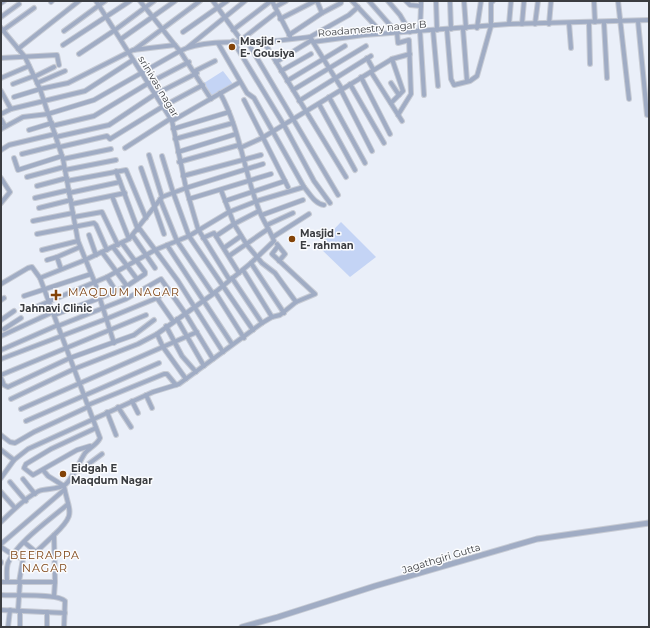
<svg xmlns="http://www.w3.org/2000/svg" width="650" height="628" viewBox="0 0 650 628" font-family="Montserrat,sans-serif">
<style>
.green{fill:#c4d4f5}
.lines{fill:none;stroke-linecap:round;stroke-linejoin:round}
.minor-casing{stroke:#c7cbd4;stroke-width:6}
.tertiary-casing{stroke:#c7cbd4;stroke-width:7}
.minor{stroke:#a0acc4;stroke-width:4}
.tertiary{stroke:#a0acc4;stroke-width:5}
.poi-dot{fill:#834308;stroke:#fbfcfe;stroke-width:1.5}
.labels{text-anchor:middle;stroke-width:3;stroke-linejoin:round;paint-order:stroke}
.street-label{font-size:10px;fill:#3b3d41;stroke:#fbfcfe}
.poi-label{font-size:10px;font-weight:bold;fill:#3b3d41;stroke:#fbfcfe;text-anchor:start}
.neighbourhood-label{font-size:11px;letter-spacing:1px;fill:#7e4313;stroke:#fbfcfe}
</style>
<rect width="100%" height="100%" fill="#eaeff9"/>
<g class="green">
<polygon points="223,71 233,84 212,97 204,83"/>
<polygon points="341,222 376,257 350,277 318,246"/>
</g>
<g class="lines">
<defs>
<g id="minor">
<polyline points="96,1 172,121 186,188 263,164"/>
<polyline points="140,1 175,45"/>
<polyline points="213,1 241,40 240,42"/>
<polyline points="272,1 290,36"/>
<polyline points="317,1 322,13"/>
<polyline points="352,1 382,33"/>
<polyline points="369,1 397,33 398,43 409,40 411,94 398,115"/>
<polyline points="388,1 400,15 410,32"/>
<polyline points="406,1 410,5 421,6 421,1"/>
<polyline points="436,1 437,30"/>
<polyline points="450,1 451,29"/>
<polyline points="464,1 466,28"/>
<polyline points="594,1 595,22"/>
<polyline points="618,1 629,99"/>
<polyline points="51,2 52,1"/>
<polyline points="1,3 4,1"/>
<polyline points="421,6 420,31 424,95"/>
<polyline points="275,7 286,1"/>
<polyline points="1,17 19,4"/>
<polyline points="280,19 315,1"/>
<polyline points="638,21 647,115 649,115"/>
<polyline points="569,23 571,48"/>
<polyline points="589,23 590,64"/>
<polyline points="604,23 607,78"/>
<polyline points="509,24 511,1"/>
<polyline points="522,24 524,1"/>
<polyline points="535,24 538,1"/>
<polyline points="549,24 551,1"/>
<polyline points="1,28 25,57 40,89 63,159 78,241 95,283 114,343"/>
<polyline points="477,28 481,1"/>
<polyline points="463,29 467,81"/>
<polyline points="233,30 271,1"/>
<polyline points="433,30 438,86"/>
<polyline points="447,30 451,79 454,85 470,81 477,76 491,26 491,3 493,1"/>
<polyline points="2,31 34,8"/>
<polyline points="64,31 105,1"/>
<polyline points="183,32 227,1"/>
<polyline points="289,35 322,13 341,3 341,1"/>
<polyline points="310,37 349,15 358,7"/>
<polyline points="121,39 175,1"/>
<polyline points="241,40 277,12"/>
<polyline points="233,41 284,125 314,181 330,203"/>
<polyline points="247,41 338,195"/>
<polyline points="264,42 346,177"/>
<polyline points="313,42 342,89"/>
<path d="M 218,43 L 247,93 L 254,98 L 304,187 C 310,194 315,204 324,205"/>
<polyline points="63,45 130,1"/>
<polyline points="188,47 245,1"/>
<polyline points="18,49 79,1"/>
<polyline points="134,50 200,1"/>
<polyline points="79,54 115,30 154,1"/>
<polyline points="1,58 57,55 59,65"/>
<polyline points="367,58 373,69"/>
<polyline points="392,59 410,54"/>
<polyline points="276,62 312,40"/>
<polyline points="195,71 215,61"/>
<polyline points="281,71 311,54"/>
<polyline points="371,72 402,121"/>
<polyline points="34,77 54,67"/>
<polyline points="361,77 390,134"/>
<polyline points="1,78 29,66"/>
<polyline points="287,81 345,46"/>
<polyline points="37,83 65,71"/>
<polyline points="391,83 399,95"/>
<polyline points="13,84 34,76"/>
<polyline points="350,84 384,143"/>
<polyline points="293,90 366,46"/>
<polyline points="341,90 372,151"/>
<polyline points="1,91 11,109"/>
<path d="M 14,97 L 40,89 L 68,83 L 133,50 L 175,45 L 180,51 C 201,40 240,42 263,42 C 279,41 294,39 310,37 L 313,42 L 364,35 L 509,24 L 649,20"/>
<polyline points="329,97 365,163"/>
<polyline points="244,100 288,187"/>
<polyline points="299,101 371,56"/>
<polyline points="319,104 355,170"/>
<polyline points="1,114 11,109 85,91 133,60"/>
<polyline points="1,119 5,126"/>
<polyline points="172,121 240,82"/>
<polyline points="52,126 94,116 147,84 189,62"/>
<polyline points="1,129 23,117 48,114 94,100 180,51 211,99"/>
<polyline points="173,129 229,112"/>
<polyline points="29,130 52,123"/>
<polyline points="56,137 109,125 154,95 197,73"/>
<polyline points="175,139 233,123"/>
<polyline points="60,147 107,136 110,139 162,107 203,85"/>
<polyline points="125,148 170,119"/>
<polyline points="240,148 262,138 392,59 403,91 391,103"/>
<polyline points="1,150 9,145 55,134"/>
<polyline points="178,152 236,134"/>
<polyline points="22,154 58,145"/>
<polyline points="149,155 162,197"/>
<polyline points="162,156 173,192 189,236 253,330"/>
<polyline points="14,158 18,170 62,156"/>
<polyline points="63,159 111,149"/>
<polyline points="179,162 239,145"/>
<polyline points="141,168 164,234"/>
<polyline points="65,170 116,160"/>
<polyline points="116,171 138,230"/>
<polyline points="183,176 261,155"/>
<polyline points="27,177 64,167"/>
<polyline points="1,178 10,192 1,203"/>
<polyline points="67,181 126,170 146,218"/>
<polyline points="37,186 67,178"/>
<polyline points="221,190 234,224 247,245 262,263 275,273 296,302"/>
<polyline points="69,193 120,182"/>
<polyline points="112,196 129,239"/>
<polyline points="35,198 69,190"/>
<polyline points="160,199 177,241 213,294"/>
<polyline points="189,199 271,174"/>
<polyline points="225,201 285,181"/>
<polyline points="72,204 125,193"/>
<polyline points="39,208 71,200"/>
<polyline points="262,215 303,200"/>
<polyline points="74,217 102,212 118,245"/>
<polyline points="33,221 73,213"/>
<polyline points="267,225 293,213"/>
<polyline points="139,228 178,281 223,352"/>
<polyline points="37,234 94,223 96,225 107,250"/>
<polyline points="89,235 96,255"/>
<polyline points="133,236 155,268"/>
<polyline points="216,236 234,224 259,211"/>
<polyline points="273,237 309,214"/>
<polyline points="203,238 214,233 239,273"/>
<polyline points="122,243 135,261"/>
<polyline points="277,244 285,254 279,261"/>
<polyline points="167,245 232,344"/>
<polyline points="113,247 137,279"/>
<polyline points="224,248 241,236"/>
<polyline points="42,250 78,241"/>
<polyline points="102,252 127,286"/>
<polyline points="229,256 268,229"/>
<polyline points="47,260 57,257"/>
<polyline points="251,263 284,313"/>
<polyline points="61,269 57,257 80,247"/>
<polyline points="243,270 272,317"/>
<polyline points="107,277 116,291"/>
<polyline points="232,278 262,323"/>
<polyline points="1,284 28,268 32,267 40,278 85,260 129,239 162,197 186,188 198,229 229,279"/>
<polyline points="215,292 244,338"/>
<polyline points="24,296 91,274"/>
<polyline points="100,298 127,286 145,274 145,272 136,260"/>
<polyline points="157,298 169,290"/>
<polyline points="1,300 4,298"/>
<polyline points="31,309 107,277 155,250 189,236 229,212 257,201 304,187"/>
<polyline points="54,315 100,298"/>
<polyline points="177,319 204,366"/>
<polyline points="1,320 14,311"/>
<polyline points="58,326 126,299 161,279 185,313 213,359"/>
<polyline points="166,326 182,356 196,372"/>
<polyline points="4,329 21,318"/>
<path d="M 157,334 L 213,294 L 251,263 L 274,241 C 270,230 263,221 259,210 C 244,172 240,129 220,93"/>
<polyline points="1,336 53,312"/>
<polyline points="1,350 58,325"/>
<polyline points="1,359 106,319 157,298 173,321"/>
<polyline points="1,375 146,315"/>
<polyline points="1,378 4,385 8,387 70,358 134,335 154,320"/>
<polyline points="146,395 152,408"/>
<polyline points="11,399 74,369 138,344 157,334 163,347 186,379"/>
<polyline points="132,401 138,413"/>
<polyline points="88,405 164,374 167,374 176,385"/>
<polyline points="118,407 131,427"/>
<polyline points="21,409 197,332"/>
<polyline points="107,412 116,435"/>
<polyline points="26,421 159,363"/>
<polyline points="1,435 10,442 15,443 34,432 88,407"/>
<polyline points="90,446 77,450 33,475 24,468 26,464 51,449 96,428"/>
<polyline points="1,450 14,460"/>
<path d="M 43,470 L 48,476 L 64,486 C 69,513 77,513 54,535 L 55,582"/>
<polyline points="73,472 79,471 102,454"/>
<polyline points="1,478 14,460 28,449 153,392 179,384 262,323 272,317 280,315 296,302 315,294 272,254 278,246"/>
<polyline points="23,479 35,494"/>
<polyline points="10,482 26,501"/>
<polyline points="1,492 15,508"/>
<path d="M 1,522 C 10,513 28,496 39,491 C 47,488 59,490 66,484 C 73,478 79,462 85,453 C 90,447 97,445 100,438 L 40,278"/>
<polyline points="24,542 36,552 54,535"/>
<polyline points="1,544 64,490"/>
<polyline points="1,547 13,555 23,559 19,582"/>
<polyline points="1,562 1,563"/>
<polyline points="1,582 7,582"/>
<path d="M 1,595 C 14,596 58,593 65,601 L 64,627"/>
<path d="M 54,596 L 55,582 L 7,582 C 7,576 6,569 8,563 C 17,542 51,519 68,504"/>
<polyline points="1,610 65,613"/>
<polyline points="18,611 20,582"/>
<polyline points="20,611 20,627"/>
<polyline points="8,627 10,610"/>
<polyline points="47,627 47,612"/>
</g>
<polyline id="tertiary" points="242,627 278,617 375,586 537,539 649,523"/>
</defs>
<use href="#minor" class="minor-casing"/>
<use href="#tertiary" class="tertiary-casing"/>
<use href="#minor" class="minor"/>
<use href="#tertiary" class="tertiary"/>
</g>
<g class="poi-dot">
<circle cx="232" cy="47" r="4"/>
<circle cx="292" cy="239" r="4"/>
<path d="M54 289h4v4h4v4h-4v4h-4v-4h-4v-4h4z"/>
<circle cx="63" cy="474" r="4"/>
</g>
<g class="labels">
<g class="street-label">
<text transform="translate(372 28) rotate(-5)" y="4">Roadamestry nagar B</text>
<text transform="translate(159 86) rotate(59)" y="4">srinivas nagar</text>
<text transform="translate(441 558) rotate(-17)" y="4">Jagathgiri Gutta</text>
</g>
<g class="poi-label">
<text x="240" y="45">Masjid -<tspan x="240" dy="12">E- Gousiya</tspan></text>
<text x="300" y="237">Masjid -<tspan x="300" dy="12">E- rahman</tspan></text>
<text x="56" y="312" text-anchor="middle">Jahnavi Clinic</text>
<text x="71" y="472">Eidgah E<tspan x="71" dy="12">Maqdum Nagar</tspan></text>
</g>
<g class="neighbourhood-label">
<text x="124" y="296">MAQDUM NAGAR</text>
<text x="45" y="559">BEERAPPA<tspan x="45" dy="13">NAGAR</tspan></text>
</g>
</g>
<rect width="650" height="628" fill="none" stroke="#3b3d41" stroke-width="4"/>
</svg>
